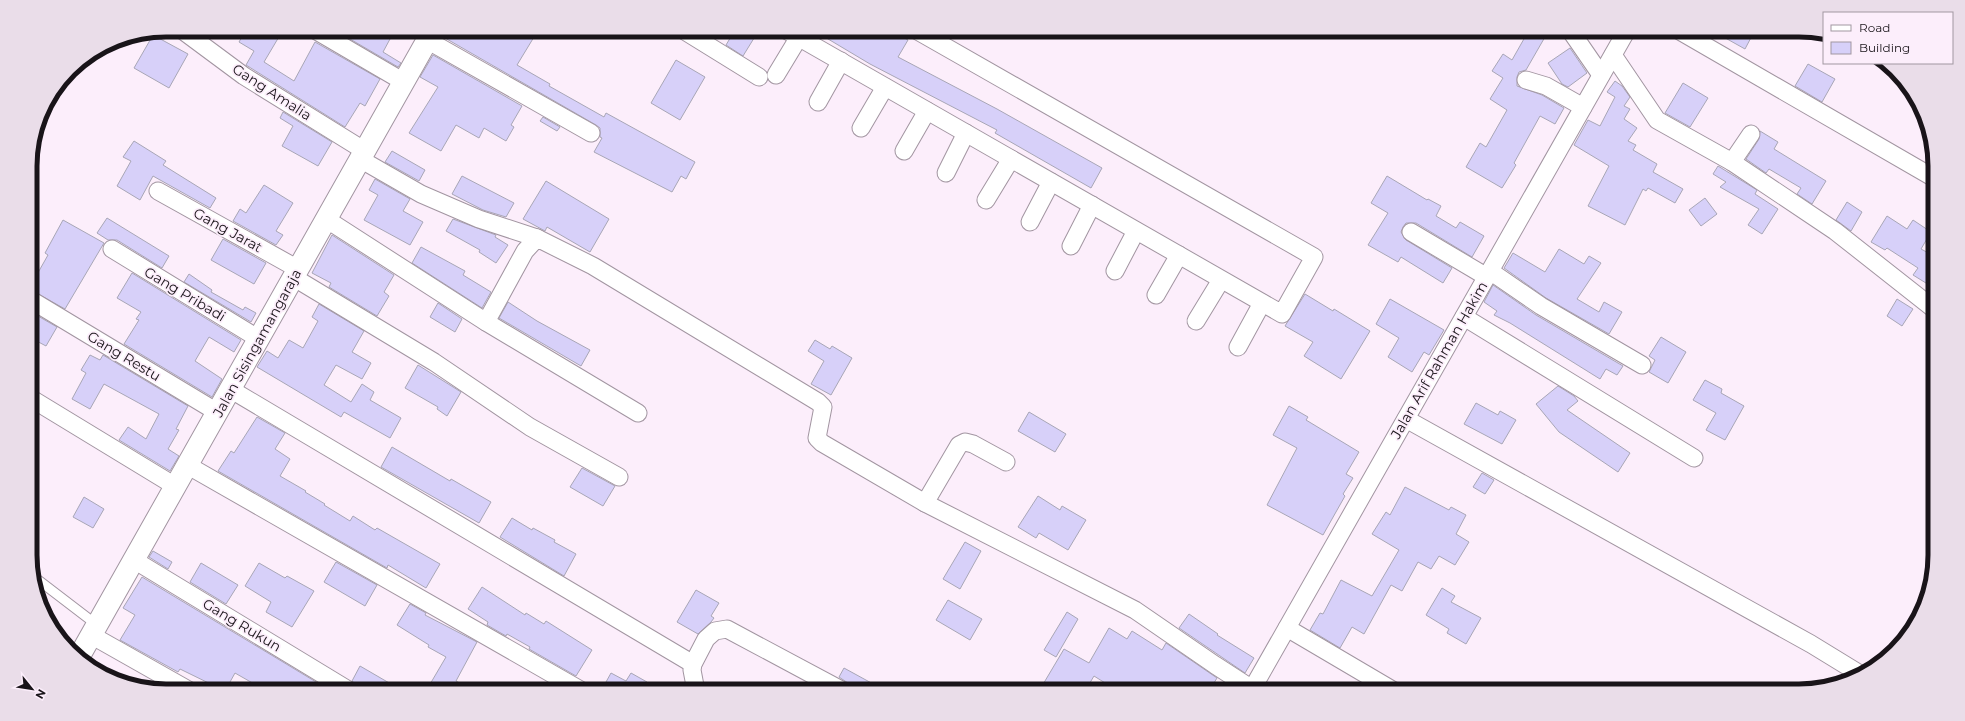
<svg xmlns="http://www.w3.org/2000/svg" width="1965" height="721" viewBox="0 0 1965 721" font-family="Montserrat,sans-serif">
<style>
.building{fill:#d7d0f9;stroke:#a8a6b6}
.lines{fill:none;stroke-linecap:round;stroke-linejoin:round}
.service-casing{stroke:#a295a1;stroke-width:11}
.minor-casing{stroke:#a295a1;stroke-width:19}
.tertiary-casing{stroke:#a295a1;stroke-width:23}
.service{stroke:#fff;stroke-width:9}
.minor{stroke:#fff;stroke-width:17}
.tertiary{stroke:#fff;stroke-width:21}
.labels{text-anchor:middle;stroke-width:3.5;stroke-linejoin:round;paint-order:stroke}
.street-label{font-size:14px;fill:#191419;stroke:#fceefb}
.rim{fill:none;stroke:#191419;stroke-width:5}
</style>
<rect width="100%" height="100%" fill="#fceefb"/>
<g class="building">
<polygon points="246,30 283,30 264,62 294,81 315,42 380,79 365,106 360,103 345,127 246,65 254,51 239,42"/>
<polygon points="339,30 384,30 382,34 390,39 383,52 401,63 398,67 338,32"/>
<polygon points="449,30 505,30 520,38 523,31 534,37 517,65 550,84 549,86 604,117 606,113 695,162 686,179 681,176 672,192 594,152 602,138 600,137 600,128 596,125 445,38"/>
<polygon points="735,30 759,30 743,56 726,45"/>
<polygon points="813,30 890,30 908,40 898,57 997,109 1102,168 1091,188 995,133 997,130 870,64"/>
<polygon points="1529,30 1549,30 1526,70 1519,72 1517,77 1517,86 1542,95 1564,108 1555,124 1540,116 1514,163 1516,165 1502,188 1466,167 1480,143 1486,147 1507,110 1490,99 1503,78 1492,71 1503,54 1512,60"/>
<polygon points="1711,30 1755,30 1745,49"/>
<polygon points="153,35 188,54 169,88 134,68"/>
<polygon points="1570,48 1587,73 1568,87 1562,84 1548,63"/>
<polygon points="433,55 522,106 511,125 514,127 506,141 484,128 479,138 456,125 441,151 409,133 438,87 420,77"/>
<polygon points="676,60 705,77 680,120 651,103"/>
<polygon points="1808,64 1835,79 1822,102 1795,86"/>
<polygon points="1615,81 1622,86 1630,97 1624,106 1630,109 1624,119 1637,128 1628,141 1636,145 1633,150 1657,164 1653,172 1683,189 1675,203 1648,188 1646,191 1643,189 1625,225 1588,206 1609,166 1574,145 1588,120 1600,126 1615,97 1607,92"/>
<polygon points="1683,83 1708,98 1690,127 1665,113"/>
<polygon points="283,112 332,142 318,166 282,146 293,126 280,118"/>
<polygon points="543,117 560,127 557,131 540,121"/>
<polygon points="1760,131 1778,142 1774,149 1826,181 1812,204 1797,194 1801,188 1769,169 1766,173 1746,159 1759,139"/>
<polygon points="134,141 166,161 163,165 216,198 210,208 153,176 140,200 117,186 131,161 123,157"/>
<polygon points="392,151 425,170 419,181 385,162"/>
<polygon points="1718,166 1757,190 1755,194 1778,209 1762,234 1748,225 1759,209 1720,187 1726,182 1713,174"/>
<polygon points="462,176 514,203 506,217 483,210 452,194"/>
<polygon points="1387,176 1427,200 1428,199 1441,206 1436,216 1456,228 1460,222 1484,236 1472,257 1416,223 1406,223 1403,227 1401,232 1406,240 1452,268 1443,283 1401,257 1398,262 1368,245 1388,213 1371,203"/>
<polygon points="375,179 410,199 403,211 423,222 410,245 364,220 378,195 369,190"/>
<polygon points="546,181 609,219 590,252 547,227 545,231 523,219"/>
<polygon points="264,185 293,203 276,231 283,235 276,245 233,221 240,209 246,213"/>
<polygon points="1705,198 1717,214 1701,226 1689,210"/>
<polygon points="1847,202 1862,212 1851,231 1836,220"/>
<polygon points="1887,216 1907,229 1913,220 1931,232 1921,249 1934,256 1934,288 1913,275 1918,268 1887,248 1885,250 1871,242"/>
<polygon points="107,218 169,256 162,268 117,240 108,240 97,233"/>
<polygon points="453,219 496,235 495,237 508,245 496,263 479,252 480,250 446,231"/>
<polygon points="63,220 104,243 65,309 31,290 31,285 48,255 45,253"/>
<polygon points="332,235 394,275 384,292 389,296 377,316 329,287 331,283 312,273"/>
<polygon points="223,239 266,263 254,284 211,260"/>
<polygon points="421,247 465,271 463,275 491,292 482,308 412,263"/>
<polygon points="1559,249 1584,264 1589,256 1601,263 1577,299 1599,312 1604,302 1622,312 1609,334 1546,298 1504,268 1513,253 1545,272"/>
<polygon points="132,273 241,340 234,352 209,337 195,361 222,379 212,397 124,344 139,320 136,319 141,312 117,298"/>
<polygon points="189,274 212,290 211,292 243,310 245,307 256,313 251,322 184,282"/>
<polygon points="1493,285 1536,315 1623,366 1617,375 1606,369 1600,379 1510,323 1494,315 1497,311 1484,302"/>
<polygon points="1305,294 1333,311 1334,309 1370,331 1341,379 1304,356 1313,342 1285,326"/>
<polygon points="1390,299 1444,330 1429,355 1424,352 1412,372 1388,357 1399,338 1376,324"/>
<polygon points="1897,299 1913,309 1902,326 1887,316"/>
<polygon points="508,302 537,321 590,350 581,366 499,318"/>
<polygon points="438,303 462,319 455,332 430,317"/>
<polygon points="319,304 364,331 352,352 371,363 362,379 336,365 324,385 351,402 362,384 374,392 370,400 401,418 390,438 344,412 341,417 257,367 267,351 278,358 289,340 303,348 318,321 312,317"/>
<polygon points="31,312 57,327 46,346 31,338"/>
<polygon points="1661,337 1686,352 1668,383 1649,372 1655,360 1649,356"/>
<polygon points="815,340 830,349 832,346 852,358 831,395 811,384 824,361 808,351"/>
<polygon points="90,355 100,360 103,355 188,406 176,429 179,430 168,449 179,456 170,471 119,440 128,427 146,439 159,414 104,384 90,409 72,399 86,373 81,370"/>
<polygon points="418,365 461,392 447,416 437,409 438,407 405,388"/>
<polygon points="1705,380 1722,389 1721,393 1744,406 1725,440 1706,430 1716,413 1693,400"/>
<polygon points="1558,386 1574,396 1578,401 1567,410 1630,453 1618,472 1559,432 1536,404"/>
<polygon points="1476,403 1498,415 1500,411 1516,420 1502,444 1464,424"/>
<polygon points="1289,406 1308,417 1306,420 1359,452 1346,474 1353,478 1343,494 1345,496 1323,535 1267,505 1297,448 1273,435"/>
<polygon points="1029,412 1066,434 1055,452 1018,431"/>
<polygon points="257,417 285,433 275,449 290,459 280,476 306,491 305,492 325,504 324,505 350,521 353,516 375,530 377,528 440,564 426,588 388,565 387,568 218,471 231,451 234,453"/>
<polygon points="392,447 450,481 451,479 491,502 479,523 381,467"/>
<polygon points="582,468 615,486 603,506 570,487"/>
<polygon points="1482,473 1494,480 1485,494 1473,487"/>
<polygon points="1405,487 1449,510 1451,507 1466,515 1456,534 1469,542 1455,565 1439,556 1431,569 1418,562 1402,591 1391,585 1364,634 1352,627 1340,648 1310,630 1320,613 1323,614 1341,580 1372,596 1399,550 1372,534 1386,512 1390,515"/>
<polygon points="1038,496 1060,510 1062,506 1086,520 1068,550 1039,533 1036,538 1018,527"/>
<polygon points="84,497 104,509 93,528 73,517"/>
<polygon points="512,518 532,530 533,528 555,540 554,542 576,554 564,576 500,537"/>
<polygon points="965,542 981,551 960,589 943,579"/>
<polygon points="153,551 172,562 168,569 149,557"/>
<polygon points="336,562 377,585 365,606 324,582"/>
<polygon points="201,563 238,585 226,604 190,582"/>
<polygon points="259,563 285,578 287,576 314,591 292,627 266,612 271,602 245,586"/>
<polygon points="142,577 331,691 252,691 256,685 235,673 225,691 180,669 178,672 120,640 135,615 123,608"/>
<polygon points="482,587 525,615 526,613 544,624 546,621 592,650 576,676 529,649 530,647 507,634 506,636 487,625 488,622 468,609"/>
<polygon points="1442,588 1455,596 1451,602 1481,618 1466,644 1447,633 1449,629 1426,615"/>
<polygon points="696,590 719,603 711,616 714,618 711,622 698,634 677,622"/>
<polygon points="948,600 982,619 970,640 936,620"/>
<polygon points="410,604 426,613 425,615 477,642 456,681 474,691 426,691 446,657 428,647 429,645 397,625"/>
<polygon points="1067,612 1078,619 1056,657 1044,650"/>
<polygon points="1189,614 1218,634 1217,635 1254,658 1245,673 1179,628"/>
<polygon points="1109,628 1127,639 1132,631 1162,650 1166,643 1217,678 1209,691 1118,691 1094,676 1085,691 1073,691 1064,686 1062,691 1050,691 1042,686 1064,649 1089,663"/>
<polygon points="360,666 403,691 364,691 352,681"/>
<polygon points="844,668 886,691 853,691 851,685 839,677"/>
<polygon points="611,673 626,681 631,673 647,682 643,691 601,691"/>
</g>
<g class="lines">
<defs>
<polyline id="service" points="33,576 97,625"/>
<g id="minor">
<polyline points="182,30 244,76 365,151"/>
<polyline points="315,30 404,82"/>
<polyline points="683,30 759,77"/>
<polyline points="786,30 1282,314 1314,257 916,30"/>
<polyline points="1570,30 1601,75"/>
<polyline points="1678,30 1934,178"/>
<polyline points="427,40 591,133"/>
<polyline points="1613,55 1657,120 1732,162 1835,231 1934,309"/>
<polyline points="776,75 799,37"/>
<polyline points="1526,80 1546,86 1583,107"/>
<polyline points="818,102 841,61"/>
<polyline points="861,128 885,87"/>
<polyline points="904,151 927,111"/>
<polyline points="360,159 421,194 479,219 537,238"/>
<polyline points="1732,162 1751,134"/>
<polyline points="946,173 966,133"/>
<polyline points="158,191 298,269"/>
<polyline points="986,200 1011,159"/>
<polyline points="326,219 486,322 638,413"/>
<polyline points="1030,222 1051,182"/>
<polyline points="1411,232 1487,277"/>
<polyline points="1071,246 1092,205"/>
<polyline points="112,249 259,339"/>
<polyline points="1115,271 1136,231"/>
<polyline points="1490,271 1541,306 1642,365"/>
<polyline points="293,277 434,362 530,427 619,477"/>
<polyline points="1156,295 1179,255"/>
<polyline points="31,300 217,412"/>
<polyline points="1464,317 1694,458"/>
<polyline points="1196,321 1221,280"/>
<polyline points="486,322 525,251 537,238 593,266 818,402 823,407 817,438 822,443 925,503 1135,610 1215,665 1252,689"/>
<polyline points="1238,347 1262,303"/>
<polyline points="230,389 693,664"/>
<polyline points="32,399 175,486"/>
<polyline points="1406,419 1811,644 1860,674"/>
<polyline points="187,465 582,691"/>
<polyline points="925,503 959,445 965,442 973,444 1006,462"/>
<polyline points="134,560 350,691"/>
<polyline points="1287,628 1394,691"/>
<polyline points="91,635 190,691"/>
<polyline points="696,691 692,670 693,664 706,639 715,631 727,629 843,691"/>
<polyline points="1251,691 1627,30"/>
</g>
<polyline id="tertiary" points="80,655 433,30"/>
</defs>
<use href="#service" class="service-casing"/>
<use href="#minor" class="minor-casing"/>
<use href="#tertiary" class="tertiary-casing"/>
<use href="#service" class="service"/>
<use href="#minor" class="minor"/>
<use href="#tertiary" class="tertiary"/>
</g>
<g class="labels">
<g class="street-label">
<text transform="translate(272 92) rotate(33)" y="5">Gang Amalia</text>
<text transform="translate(228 230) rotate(29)" y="5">Gang Jarat</text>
<text transform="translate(185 294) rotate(31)" y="5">Gang Pribadi</text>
<text transform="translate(257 343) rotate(-61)" y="5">Jalan Sisingamangaraja</text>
<text transform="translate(124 356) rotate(31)" y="5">Gang Restu</text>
<text transform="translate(1439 360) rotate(-60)" y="5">Jalan Arif Rahman Hakim</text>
<text transform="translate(242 625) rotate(31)" y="5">Gang Rukun</text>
</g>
</g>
<path d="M0 0H1965V721H0ZM166 37H1799A129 129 0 0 1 1928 166V555A129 129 0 0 1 1799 684H166A129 129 0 0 1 37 555V166A129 129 0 0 1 166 37Z" fill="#eadde9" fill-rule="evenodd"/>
<path class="rim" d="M166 37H1799A129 129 0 0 1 1928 166V555A129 129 0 0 1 1799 684H166A129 129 0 0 1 37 555V166A129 129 0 0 1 166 37Z"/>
<rect x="1823" y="12" width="130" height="52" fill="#fceefb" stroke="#a197a1"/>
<rect x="1831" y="25" width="20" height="6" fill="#ffffff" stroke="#a197a1"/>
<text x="1859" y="32" font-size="12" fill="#191419">Road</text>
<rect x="1831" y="42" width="20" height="12" fill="#d7d0f9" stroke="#a197a1"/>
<text x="1859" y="52" font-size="12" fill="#191419">Building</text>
<g transform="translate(32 689) rotate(120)" stroke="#fceefb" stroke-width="3" paint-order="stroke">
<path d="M0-3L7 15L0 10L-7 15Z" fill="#191419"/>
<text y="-6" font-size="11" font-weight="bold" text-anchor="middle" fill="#191419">N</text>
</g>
</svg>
